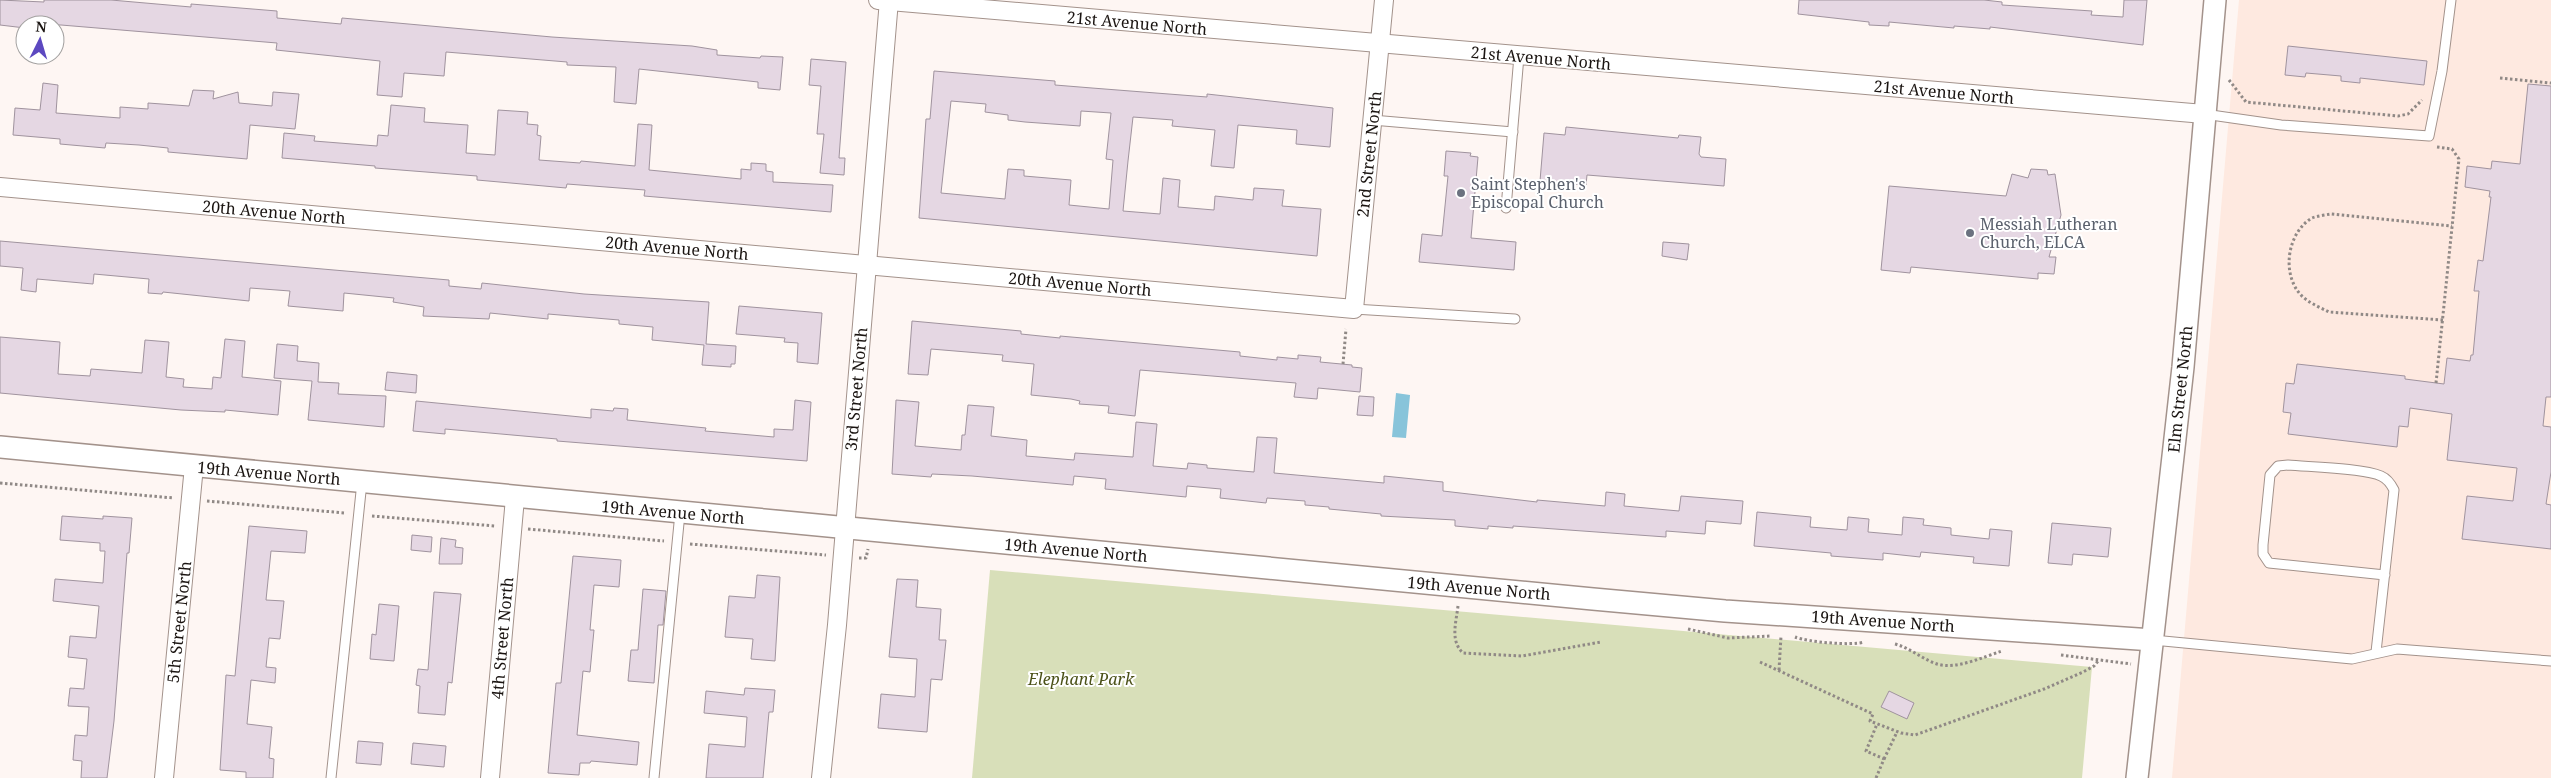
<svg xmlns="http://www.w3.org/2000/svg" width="2551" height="778" viewBox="0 0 2551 778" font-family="'Noto Serif',serif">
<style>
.built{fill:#fee9e0}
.green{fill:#d8dfb9}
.water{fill:#88c4da}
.building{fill:#e5d7e3;stroke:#a0939e;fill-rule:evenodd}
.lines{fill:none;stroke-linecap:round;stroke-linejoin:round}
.service-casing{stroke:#a3928b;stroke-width:11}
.minor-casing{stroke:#a3928b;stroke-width:20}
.tertiary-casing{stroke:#a3928b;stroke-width:24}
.path{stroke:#908986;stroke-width:3;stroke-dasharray:2.5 2.5;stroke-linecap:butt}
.service{stroke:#fff;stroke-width:9}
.minor{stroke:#fff;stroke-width:18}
.tertiary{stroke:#fff;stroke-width:21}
.worship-dot{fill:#6b7280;stroke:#fff;stroke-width:2}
.labels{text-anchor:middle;stroke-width:4;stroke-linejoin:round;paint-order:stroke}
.street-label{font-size:16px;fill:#1a1411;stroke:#fff}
.worship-label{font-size:16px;fill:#5b616d;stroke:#fff;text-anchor:start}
.park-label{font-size:16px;font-style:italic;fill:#4b5118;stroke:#fff}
</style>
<rect width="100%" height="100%" fill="#fef6f3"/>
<polygon class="built" points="2239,0 2551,0 2551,778 2172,778"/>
<polygon class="green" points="990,570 2092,667 2082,778 972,778"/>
<polygon class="water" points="1396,393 1410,395 1406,438 1392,437"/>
<g class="building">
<polygon points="0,0 44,2 44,0 111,0 191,7 191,4 277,11 277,18 341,24 342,18 552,37 692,46 717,50 717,55 760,58 761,56 783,57 780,90 758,88 758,82 639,69 636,104 614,102 616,67 567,65 567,62 446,52 444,76 404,73 402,97 377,95 380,61 276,50 277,43 61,25 25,25 25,28 0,25"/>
<polygon points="1799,0 1984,0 2002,2 2002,5 2092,11 2091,15 2123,17 2124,0 2147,0 2143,45 1990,27 1990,29 1954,26 1954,28 1889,22 1889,26 1869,25 1869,22 1798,14"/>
<polygon points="2288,46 2427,61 2424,85 2360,78 2360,83 2341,81 2341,76 2306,73 2305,77 2285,75"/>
<polygon points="811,59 846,62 839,158 845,158 844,175 820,173 824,134 817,134 821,86 809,85"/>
<path d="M 934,71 L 1055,81 L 1055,85 L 1092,88 L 1207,97 L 1207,94 L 1333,108 L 1330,147 L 1296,144 L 1297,130 L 1238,125 L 1234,168 L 1211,166 L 1215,130 L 1172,126 L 1173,120 L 1133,117 L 1128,161 L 1123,211 L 1160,214 L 1163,178 L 1180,180 L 1178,207 L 1214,210 L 1215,196 L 1253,200 L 1254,188 L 1284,190 L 1282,206 L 1321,209 L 1317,256 L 919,218 L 926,119 L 930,119 ZM 951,101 L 986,104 L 985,112 L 1008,115 L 1008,120 L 1025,122 L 1080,126 L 1081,111 L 1111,113 L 1106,159 L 1113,160 L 1109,209 L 1069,205 L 1071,180 L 1024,176 L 1024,170 L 1008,169 L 1005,199 L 941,193 Z"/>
<polygon points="43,83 58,85 56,113 120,118 120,107 148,109 148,103 189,106 193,90 214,91 213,99 238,92 239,103 272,106 273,92 299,94 295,129 250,125 247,159 168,152 168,148 139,145 106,143 105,148 60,144 60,139 13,135 15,108 40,110"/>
<polygon points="2528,84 2551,86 2551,397 2546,397 2543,426 2551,427 2551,472 2546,504 2551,505 2551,549 2462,539 2467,496 2513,501 2517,468 2447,460 2452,414 2410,408 2408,427 2399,426 2397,447 2288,434 2291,413 2283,412 2286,383 2294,384 2297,364 2405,376 2405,379 2444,384 2447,358 2470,361 2471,355 2473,355 2479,291 2474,291 2478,260 2483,261 2491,197 2489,197 2490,191 2465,187 2467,166 2491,169 2492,161 2520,164"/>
<polygon points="391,105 425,108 424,122 468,125 466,153 495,155 498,110 528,112 527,124 538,125 537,135 541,136 539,160 580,163 581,161 635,166 638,124 652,125 649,170 741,179 741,169 751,170 751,163 766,164 766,171 773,172 773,182 833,185 831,212 644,196 645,190 567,184 566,188 533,185 477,180 477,176 375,168 375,166 282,158 284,133 315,136 314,141 377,146 378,135 388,136"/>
<polygon points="1566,127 1678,138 1679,135 1701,137 1699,154 1701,157 1726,159 1724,186 1587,175 1586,185 1540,181 1544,133 1565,135"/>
<polygon points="1446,151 1471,153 1470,156 1478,157 1471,238 1516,242 1514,270 1419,262 1422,234 1442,236 1448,176 1444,176"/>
<polygon points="2031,169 2047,170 2048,175 2055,174 2061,215 2049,257 2056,257 2054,274 2038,273 2038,279 1911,267 1910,273 1881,270 1889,186 2006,196 2012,174 2028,178"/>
<polygon points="0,241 449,280 449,286 481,289 482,283 584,294 709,302 706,344 736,346 735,364 731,364 731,367 702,365 704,345 652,340 653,327 619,324 619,320 548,314 548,319 490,313 489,319 423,316 424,307 393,302 394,298 344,293 343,311 288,306 290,291 250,288 249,301 163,292 162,294 148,293 149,279 94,274 93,284 37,279 36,292 21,290 23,268 0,266"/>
<polygon points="1663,242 1689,244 1687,260 1662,256"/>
<polygon points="739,306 822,313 818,364 797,362 798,343 784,342 785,338 736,334"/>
<polygon points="912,321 1021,331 1021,334 1060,338 1060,336 1240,352 1240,356 1277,360 1277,357 1298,359 1298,355 1321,357 1320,362 1352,365 1352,367 1362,368 1360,392 1318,388 1317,399 1294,397 1296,383 1140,370 1135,416 1108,413 1109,406 1079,404 1080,401 1071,399 1031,395 1034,364 1002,361 1003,355 931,349 928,375 908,374"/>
<polygon points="0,337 60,342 58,374 90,376 91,369 142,373 145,340 169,342 166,377 184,379 183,387 212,389 213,377 221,378 225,339 245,341 242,377 281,381 278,415 225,410 225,412 181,410 0,393"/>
<polygon points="277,344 298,346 297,361 319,363 318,382 339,383 338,394 386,396 384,427 308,420 312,381 274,378"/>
<polygon points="387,372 417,375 416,393 385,390"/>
<polygon points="1359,396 1374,397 1373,416 1357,415"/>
<polygon points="795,400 811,402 807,461 557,441 557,439 445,429 445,434 413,431 416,401 591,418 591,409 613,411 614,408 628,409 627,420 706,428 705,431 774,437 774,429 793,430"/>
<polygon points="896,400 919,402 915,446 961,450 962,435 965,435 968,405 994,407 991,436 1027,440 1026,456 1074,460 1075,453 1133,457 1136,422 1157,424 1153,466 1187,469 1188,463 1207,465 1207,468 1254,472 1257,437 1277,438 1274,473 1384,483 1384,476 1443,482 1443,491 1537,502 1537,500 1605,506 1606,492 1625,494 1624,506 1679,511 1681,496 1743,501 1741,524 1706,521 1705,534 1666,531 1666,537 1513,526 1513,528 1488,526 1488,529 1455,526 1455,520 1381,516 1381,514 1329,509 1329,507 1305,505 1305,501 1267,498 1266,503 1220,498 1221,489 1187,486 1186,497 1105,489 1106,479 1074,476 1073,485 972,476 932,474 931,477 892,474"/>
<polygon points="1757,512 1811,517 1810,527 1847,530 1848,517 1869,519 1868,532 1902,535 1903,517 1924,519 1923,525 1951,528 1951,535 1989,539 1990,529 2012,531 2009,566 1973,563 1974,557 1921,552 1920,557 1883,553 1883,560 1831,556 1831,553 1754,546"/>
<polygon points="62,516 103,519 103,516 132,518 129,553 127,553 114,721 107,778 81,778 82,761 73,760 75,735 87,736 89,707 68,706 70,688 84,689 87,659 68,657 70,636 96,638 99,606 53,601 55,579 103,583 105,551 100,551 100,543 60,540"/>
<polygon points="2052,523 2111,528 2108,557 2073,554 2072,565 2048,563"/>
<polygon points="249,526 307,531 305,553 271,551 266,600 284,601 280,639 269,638 266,667 276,668 275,683 251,680 247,724 272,727 269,758 274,759 273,778 246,778 246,772 220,770 226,675 235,676"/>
<polygon points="412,535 432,537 431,552 411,550"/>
<polygon points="441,538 456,540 455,547 463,548 462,564 439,564"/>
<polygon points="573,556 621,560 619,587 594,585 590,630 594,630 590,672 583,671 577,735 639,742 637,765 591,761 590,763 580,763 579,775 548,773 556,683 561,683"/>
<polygon points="757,575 780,577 775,661 751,659 753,639 725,637 729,596 755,598"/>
<polygon points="897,579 918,580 916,607 941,609 939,640 946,640 942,680 931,679 927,732 878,728 881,694 915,697 917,659 889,657"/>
<polygon points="643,589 666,591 663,625 658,625 654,683 628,681 631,650 638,650"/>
<polygon points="434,592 461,594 452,683 448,682 445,715 418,713 420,686 416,685 418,669 428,670"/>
<polygon points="379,604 399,606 394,661 370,659 372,634 376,635"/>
<polygon points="745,688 775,690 773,712 769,712 763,778 706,778 709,744 745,747 747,717 704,713 706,691 744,695"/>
<polygon points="1889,691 1914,703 1907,719 1881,707"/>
<polygon points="358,741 383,743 381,765 356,763"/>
<polygon points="413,743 446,746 444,767 411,764"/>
</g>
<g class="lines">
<defs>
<g id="service">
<polyline points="2204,114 2281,125 2429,136 2442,71 2451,0"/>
<polyline points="1372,120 1513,132"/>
<polyline points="1506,208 1519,56"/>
<polyline points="1354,309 1515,319"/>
<polyline points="2153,640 2352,659 2397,649 2551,661"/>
<path d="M 2376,652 L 2394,490 C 2391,484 2388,479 2381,476 C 2363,468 2310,467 2288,465 L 2278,466 L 2270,475 L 2263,545 L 2263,554 L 2269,563 L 2385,575"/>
<polyline points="331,778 362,482"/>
<polyline points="654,778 680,513"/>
</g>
<g id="minor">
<polyline points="878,0 2204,114"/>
<polyline points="0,187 1354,309 1384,0"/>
<polyline points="164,778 194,466"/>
<polyline points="490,778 515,498"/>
<polyline points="821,778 837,625 889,0"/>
</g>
<g id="tertiary">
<polyline points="0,447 1593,599 1725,611 2153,640"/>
<polyline points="2137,778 2183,367 2215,0"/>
</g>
</defs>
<use href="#service" class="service-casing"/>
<use href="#minor" class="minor-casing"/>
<use href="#tertiary" class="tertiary-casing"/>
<g class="path">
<polyline points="2500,78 2551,83"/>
<polyline points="2229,80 2246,102 2398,116 2408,114 2422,100"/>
<path d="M 2443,320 L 2329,312 C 2319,307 2307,302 2300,294 C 2281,272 2288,232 2312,218 C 2317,216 2325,215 2331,214 L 2452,226"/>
<polyline points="1343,364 1346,329"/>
<polyline points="2436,383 2459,159 2452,149 2437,147"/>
<polyline points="0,483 174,498"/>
<polyline points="207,501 345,513"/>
<polyline points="372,516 495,526"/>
<polyline points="528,529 664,541"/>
<polyline points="690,544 826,555"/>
<polyline points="859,558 866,558 868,549"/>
<path d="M 1458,606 C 1456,623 1450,641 1463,653 L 1522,656 L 1601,642"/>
<polyline points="1688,629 1728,638 1771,636"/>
<path d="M 1795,637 C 1807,642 1852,646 1864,642"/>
<path d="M 1895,644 C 1910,648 1922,659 1937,664 C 1956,670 1983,657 2002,651"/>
<polyline points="2061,655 2131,664"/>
<polyline points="1760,662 1873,714 1870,721 1901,733 1915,735 2044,689 2083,672 2094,666 2098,661"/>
<polyline points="1779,670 1781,636"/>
<polyline points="1884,759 1897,732"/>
<polyline points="1876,778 1884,759 1866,751 1877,724"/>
</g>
<use href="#service" class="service"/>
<use href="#minor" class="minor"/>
<use href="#tertiary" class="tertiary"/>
</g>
<g class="worship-dot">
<circle cx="1461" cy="193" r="5"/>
<circle cx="1970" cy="233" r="5"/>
</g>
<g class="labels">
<g class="street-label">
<text transform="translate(1137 23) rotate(5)" y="6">21st Avenue North</text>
<text transform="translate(1541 58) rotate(5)" y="6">21st Avenue North</text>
<text transform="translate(1944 92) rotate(5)" y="6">21st Avenue North</text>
<text transform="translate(1369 154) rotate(-84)" y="6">2nd Street North</text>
<text transform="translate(274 212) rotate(5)" y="6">20th Avenue North</text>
<text transform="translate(677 248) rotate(5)" y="6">20th Avenue North</text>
<text transform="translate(1080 284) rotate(5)" y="6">20th Avenue North</text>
<text transform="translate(856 389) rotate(-85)" y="6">3rd Street North</text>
<text transform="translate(2180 389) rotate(-84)" y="6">Elm Street North</text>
<text transform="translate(269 473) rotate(5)" y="6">19th Avenue North</text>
<text transform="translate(673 512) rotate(5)" y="6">19th Avenue North</text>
<text transform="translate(1076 550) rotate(5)" y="6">19th Avenue North</text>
<text transform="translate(1479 588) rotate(5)" y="6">19th Avenue North</text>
<text transform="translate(1883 621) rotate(4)" y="6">19th Avenue North</text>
<text transform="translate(179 622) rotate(-84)" y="6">5th Street North</text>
<text transform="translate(502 638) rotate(-85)" y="6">4th Street North</text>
</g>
<g class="worship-label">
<text x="1471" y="190">Saint Stephen's<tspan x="1471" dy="18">Episcopal Church</tspan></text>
<text x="1980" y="230">Messiah Lutheran<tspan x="1980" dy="18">Church, ELCA</tspan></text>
</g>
<g class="park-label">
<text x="1081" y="685">Elephant Park</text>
</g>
</g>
<g transform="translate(40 40) rotate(5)"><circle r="24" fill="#ffffff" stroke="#a3a1a0"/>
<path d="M0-4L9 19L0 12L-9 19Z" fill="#5c48c0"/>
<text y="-8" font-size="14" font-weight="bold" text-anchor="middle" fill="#1a1411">N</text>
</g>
</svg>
